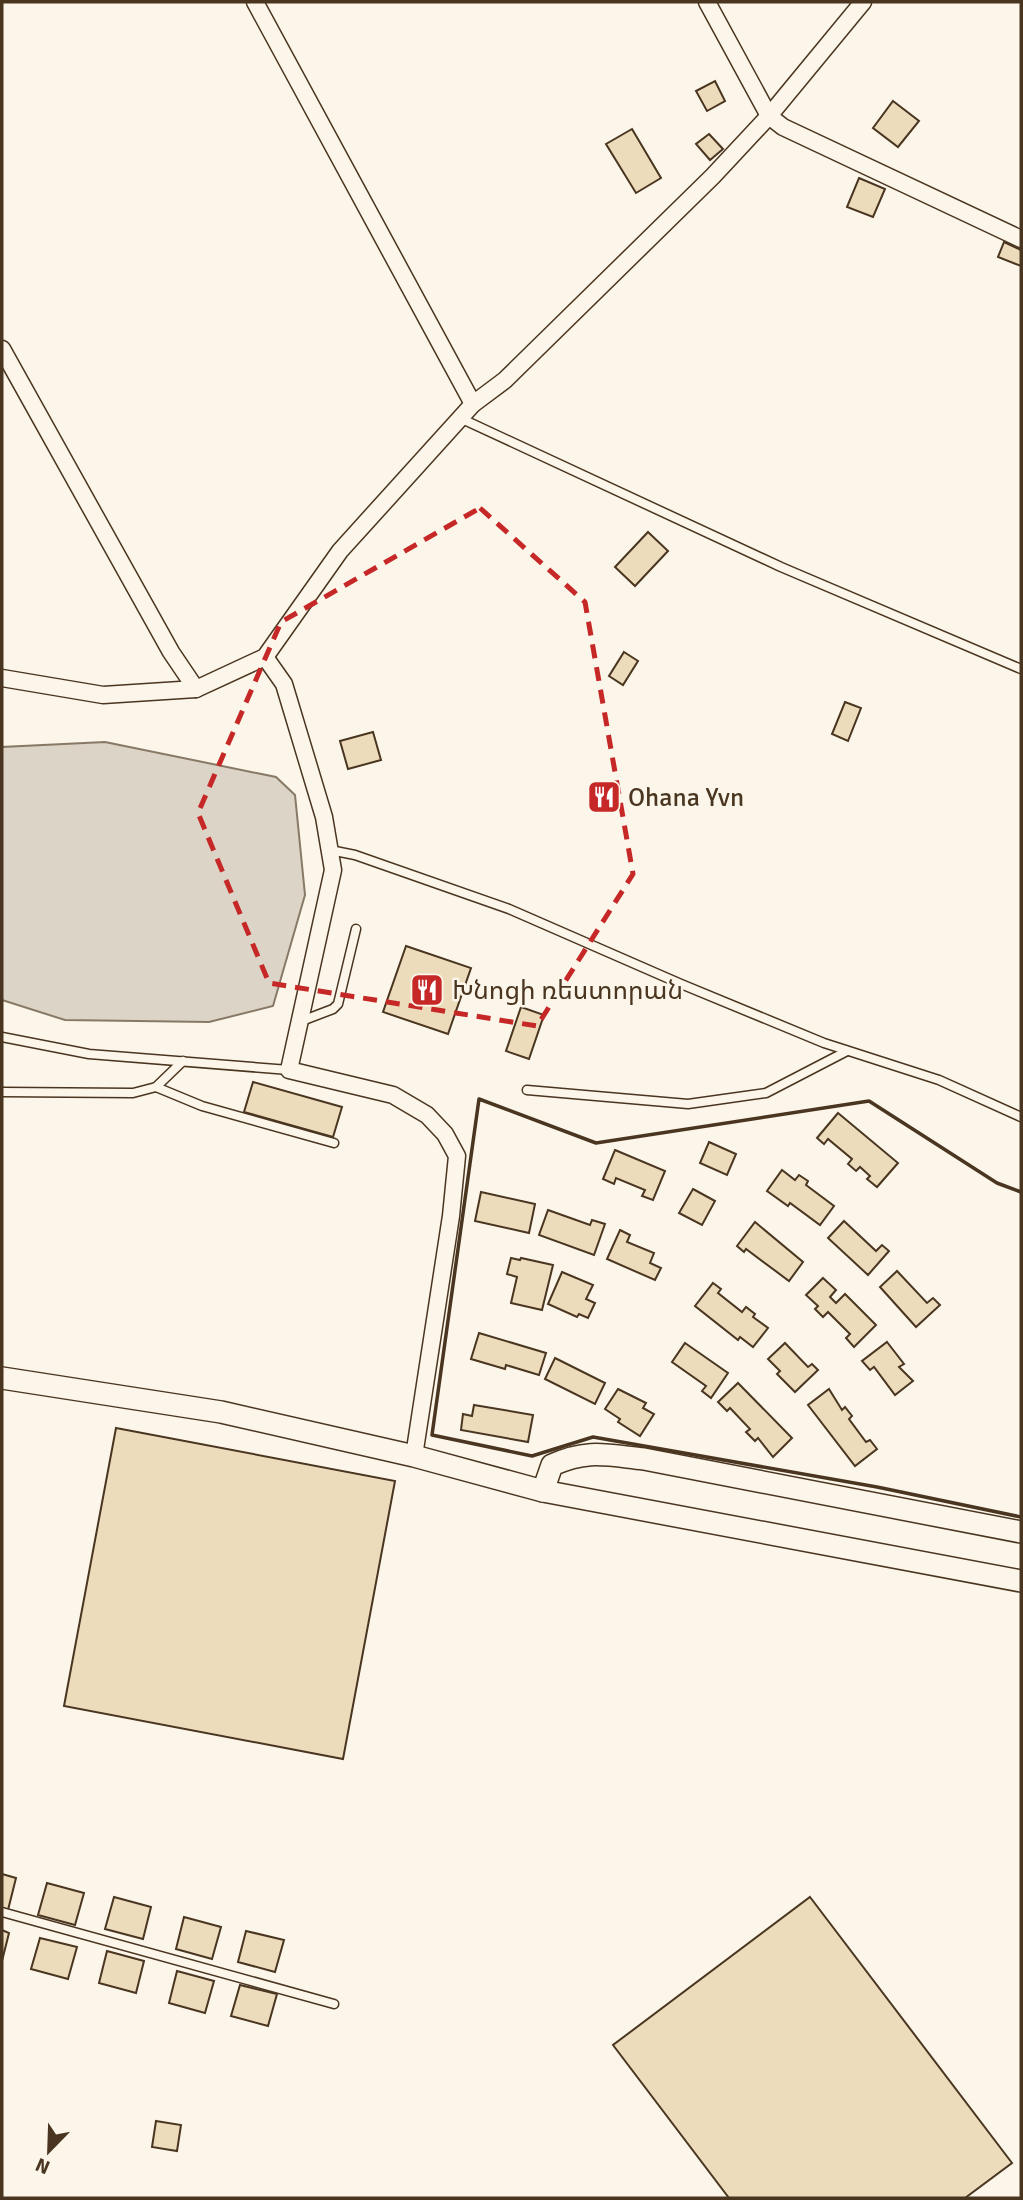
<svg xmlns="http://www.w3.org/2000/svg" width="1023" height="2200" viewBox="0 0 1023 2200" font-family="Signika,'Noto Sans Armenian',sans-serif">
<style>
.water{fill:#dcd4c6;stroke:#887966;stroke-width:2}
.building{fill:#ecdcbc;stroke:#4a3520;stroke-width:2}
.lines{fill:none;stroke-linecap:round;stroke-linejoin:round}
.service-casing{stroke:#4a3520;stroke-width:11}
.minor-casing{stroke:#4a3520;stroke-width:19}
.tertiary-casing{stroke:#4a3520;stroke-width:24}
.service{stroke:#fbf6e9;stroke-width:8}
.minor{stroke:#fbf6e9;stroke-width:16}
.tertiary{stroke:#fbf6e9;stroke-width:21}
.wall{stroke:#4a3520;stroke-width:3.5}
.marked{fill:none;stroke:#c62828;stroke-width:5;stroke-dasharray:14 9;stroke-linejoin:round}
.labels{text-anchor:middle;stroke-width:5;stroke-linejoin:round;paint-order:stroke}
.poi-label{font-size:26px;fill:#4a3520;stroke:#fbf6e9;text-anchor:start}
</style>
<rect width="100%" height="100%" fill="#fbf6e9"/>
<polygon class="water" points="105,742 276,777 295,795 305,895 273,1006 209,1022 65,1020 2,1000 2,747"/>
<g class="building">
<polygon points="715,81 725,101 707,111 696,91"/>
<polygon points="893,101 919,121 898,147 873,128"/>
<polygon points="632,129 661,178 636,193 606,144"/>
<polygon points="709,134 723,149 710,160 696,144"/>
<polygon points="859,178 885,189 873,217 847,207"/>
<polygon points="1004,242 1021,250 1021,266 998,257"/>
<polygon points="648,532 668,551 635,586 615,567"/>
<polygon points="624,652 638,661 623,685 609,676"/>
<polygon points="845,702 861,708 848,741 832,734"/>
<polygon points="373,732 381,760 348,769 340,741"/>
<polygon points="598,784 617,792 609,811 590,803"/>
<polygon points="406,946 471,968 448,1034 383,1012"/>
<polygon points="521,1007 544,1015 529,1059 506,1051"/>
<polygon points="253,1082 342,1107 333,1137 244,1112"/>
<polygon points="838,1113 898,1163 877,1187 867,1179 870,1176 860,1167 856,1171 848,1164 852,1159 828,1139 824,1144 817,1138"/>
<polygon points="709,1142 736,1154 727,1175 700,1163"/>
<polygon points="615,1150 665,1171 653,1200 642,1196 645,1190 616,1178 614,1184 603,1179"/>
<polygon points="782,1170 795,1180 799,1175 808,1181 806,1185 834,1206 820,1225 790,1203 788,1206 767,1191"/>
<polygon points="693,1189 715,1201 702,1225 679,1213"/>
<polygon points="481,1192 535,1204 529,1233 475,1221"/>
<polygon points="548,1210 590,1225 592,1220 605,1224 594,1255 539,1235"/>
<polygon points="844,1221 876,1251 882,1245 889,1251 868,1275 828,1238"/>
<polygon points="755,1222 803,1262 789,1281 746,1249 744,1252 737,1246"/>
<polygon points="620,1230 630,1235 627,1242 654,1253 650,1263 661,1268 655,1280 607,1259"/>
<polygon points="511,1258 520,1260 521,1258 553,1265 542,1310 511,1303 517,1277 507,1274"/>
<polygon points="897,1271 927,1303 933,1298 940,1305 916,1327 880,1287"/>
<polygon points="562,1272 593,1285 586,1299 595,1303 588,1318 579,1314 577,1317 548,1304"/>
<polygon points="823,1278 836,1290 830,1297 836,1303 845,1294 876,1325 854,1347 846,1338 850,1334 828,1312 823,1317 815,1309 818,1306 806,1295"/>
<polygon points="713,1283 721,1289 718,1293 742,1312 746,1307 755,1314 753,1317 768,1328 753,1347 740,1337 738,1340 695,1306"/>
<polygon points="479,1333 546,1353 539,1375 506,1365 505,1369 471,1359"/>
<polygon points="887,1342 904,1364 899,1367 913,1381 895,1395 874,1367 870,1370 862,1361"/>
<polygon points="685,1343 728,1373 711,1398 702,1391 706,1386 672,1362"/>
<polygon points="785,1343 808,1367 812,1364 818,1370 795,1392 777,1374 780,1371 768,1359"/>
<polygon points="555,1358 605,1383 595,1404 545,1379"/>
<polygon points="738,1383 792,1438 773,1457 758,1438 755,1441 746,1432 750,1429 730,1408 727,1411 718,1402"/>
<polygon points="618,1389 646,1403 643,1408 654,1414 640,1436 618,1422 620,1419 605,1409"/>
<polygon points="829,1389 842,1410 845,1407 852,1416 849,1419 866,1442 870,1440 877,1449 855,1466 808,1405"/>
<polygon points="474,1405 533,1415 528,1442 461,1430 463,1414 472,1416"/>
<polygon points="116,1428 395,1481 343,1759 64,1706"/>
<polygon points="2,1874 16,1878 8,1910 2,1909"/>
<polygon points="47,1883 84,1893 75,1925 38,1915"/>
<polygon points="114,1897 151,1907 143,1939 105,1929"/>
<polygon points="810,1897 1012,2163 965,2198 729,2198 613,2045"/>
<polygon points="184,1917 221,1927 212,1959 176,1949"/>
<polygon points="2,1930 9,1933 2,1961"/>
<polygon points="246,1931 284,1940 275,1972 238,1962"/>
<polygon points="40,1938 77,1947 68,1979 31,1969"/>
<polygon points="107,1951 144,1961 136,1993 99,1983"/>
<polygon points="177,1971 214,1981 205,2013 169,2003"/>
<polygon points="240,1985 277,1994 268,2026 231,2016"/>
<polygon points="156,2121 181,2125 177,2151 152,2147"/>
</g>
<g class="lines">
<defs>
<g id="service">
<polyline points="460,418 781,567 1021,669"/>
<polyline points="330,850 355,855 509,909 681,984 824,1043 939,1080 1021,1117"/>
<polyline points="299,1022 333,1009 338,1004 356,929"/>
<polyline points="2,1037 89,1054 289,1070"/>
<polyline points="156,1087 202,1106 334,1143"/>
<polyline points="527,1090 688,1104 766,1093 847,1051"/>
<polyline points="2,1092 133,1093 156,1087 183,1061"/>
<polyline points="2,1912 334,2004"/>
</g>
<g id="minor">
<polyline points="255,2 473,404"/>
<polyline points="707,2 769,116 783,127 1021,239"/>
<polyline points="2,349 171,652 196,689"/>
<polyline points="265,657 284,684 324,817 333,870 289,1070 393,1095 427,1115 445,1134 457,1156 451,1216 414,1456"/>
<polyline points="2,678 103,695 196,689 265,657 340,551 473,404 505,380 713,176 769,116 863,2"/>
</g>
<g id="tertiary">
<polyline points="2,1378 221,1412 414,1456 543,1491 1021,1581"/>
<path d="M 543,1491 L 552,1465 C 588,1449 606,1455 644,1459 L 1021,1532"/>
</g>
</defs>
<use href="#service" class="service-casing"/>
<use href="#minor" class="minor-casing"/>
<use href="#tertiary" class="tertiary-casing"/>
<use href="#service" class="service"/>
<use href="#minor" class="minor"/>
<use href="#tertiary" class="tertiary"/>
<polyline class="wall" points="1021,1192 997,1183 869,1101 596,1143 479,1099 432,1435 532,1456 593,1437 877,1487 1021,1517"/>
</g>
<path class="marked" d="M 480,508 L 585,602 L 633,874 L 537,1026 L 269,983 L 198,813 L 281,622 Z"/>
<defs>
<symbol id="restaurant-square" viewBox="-11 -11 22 22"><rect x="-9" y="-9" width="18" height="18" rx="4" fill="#c62828" stroke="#fbf6e9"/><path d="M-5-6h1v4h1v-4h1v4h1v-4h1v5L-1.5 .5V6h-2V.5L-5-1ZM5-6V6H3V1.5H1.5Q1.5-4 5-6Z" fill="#fff"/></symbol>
</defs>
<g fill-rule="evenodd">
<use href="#restaurant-square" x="585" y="778" width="38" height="38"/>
<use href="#restaurant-square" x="408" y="971" width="38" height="38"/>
</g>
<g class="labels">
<g class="poi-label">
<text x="628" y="806">Ohana Yvn</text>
<text x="452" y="999">Խնոցի ռեստորան</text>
</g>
</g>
<rect width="1023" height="2200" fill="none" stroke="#4a3520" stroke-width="7"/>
<g transform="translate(49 2151) rotate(203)" stroke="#fbf6e9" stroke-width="5" paint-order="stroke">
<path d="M0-5L12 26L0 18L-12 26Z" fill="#4a3520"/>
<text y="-10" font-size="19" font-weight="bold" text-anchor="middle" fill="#4a3520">N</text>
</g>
</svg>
